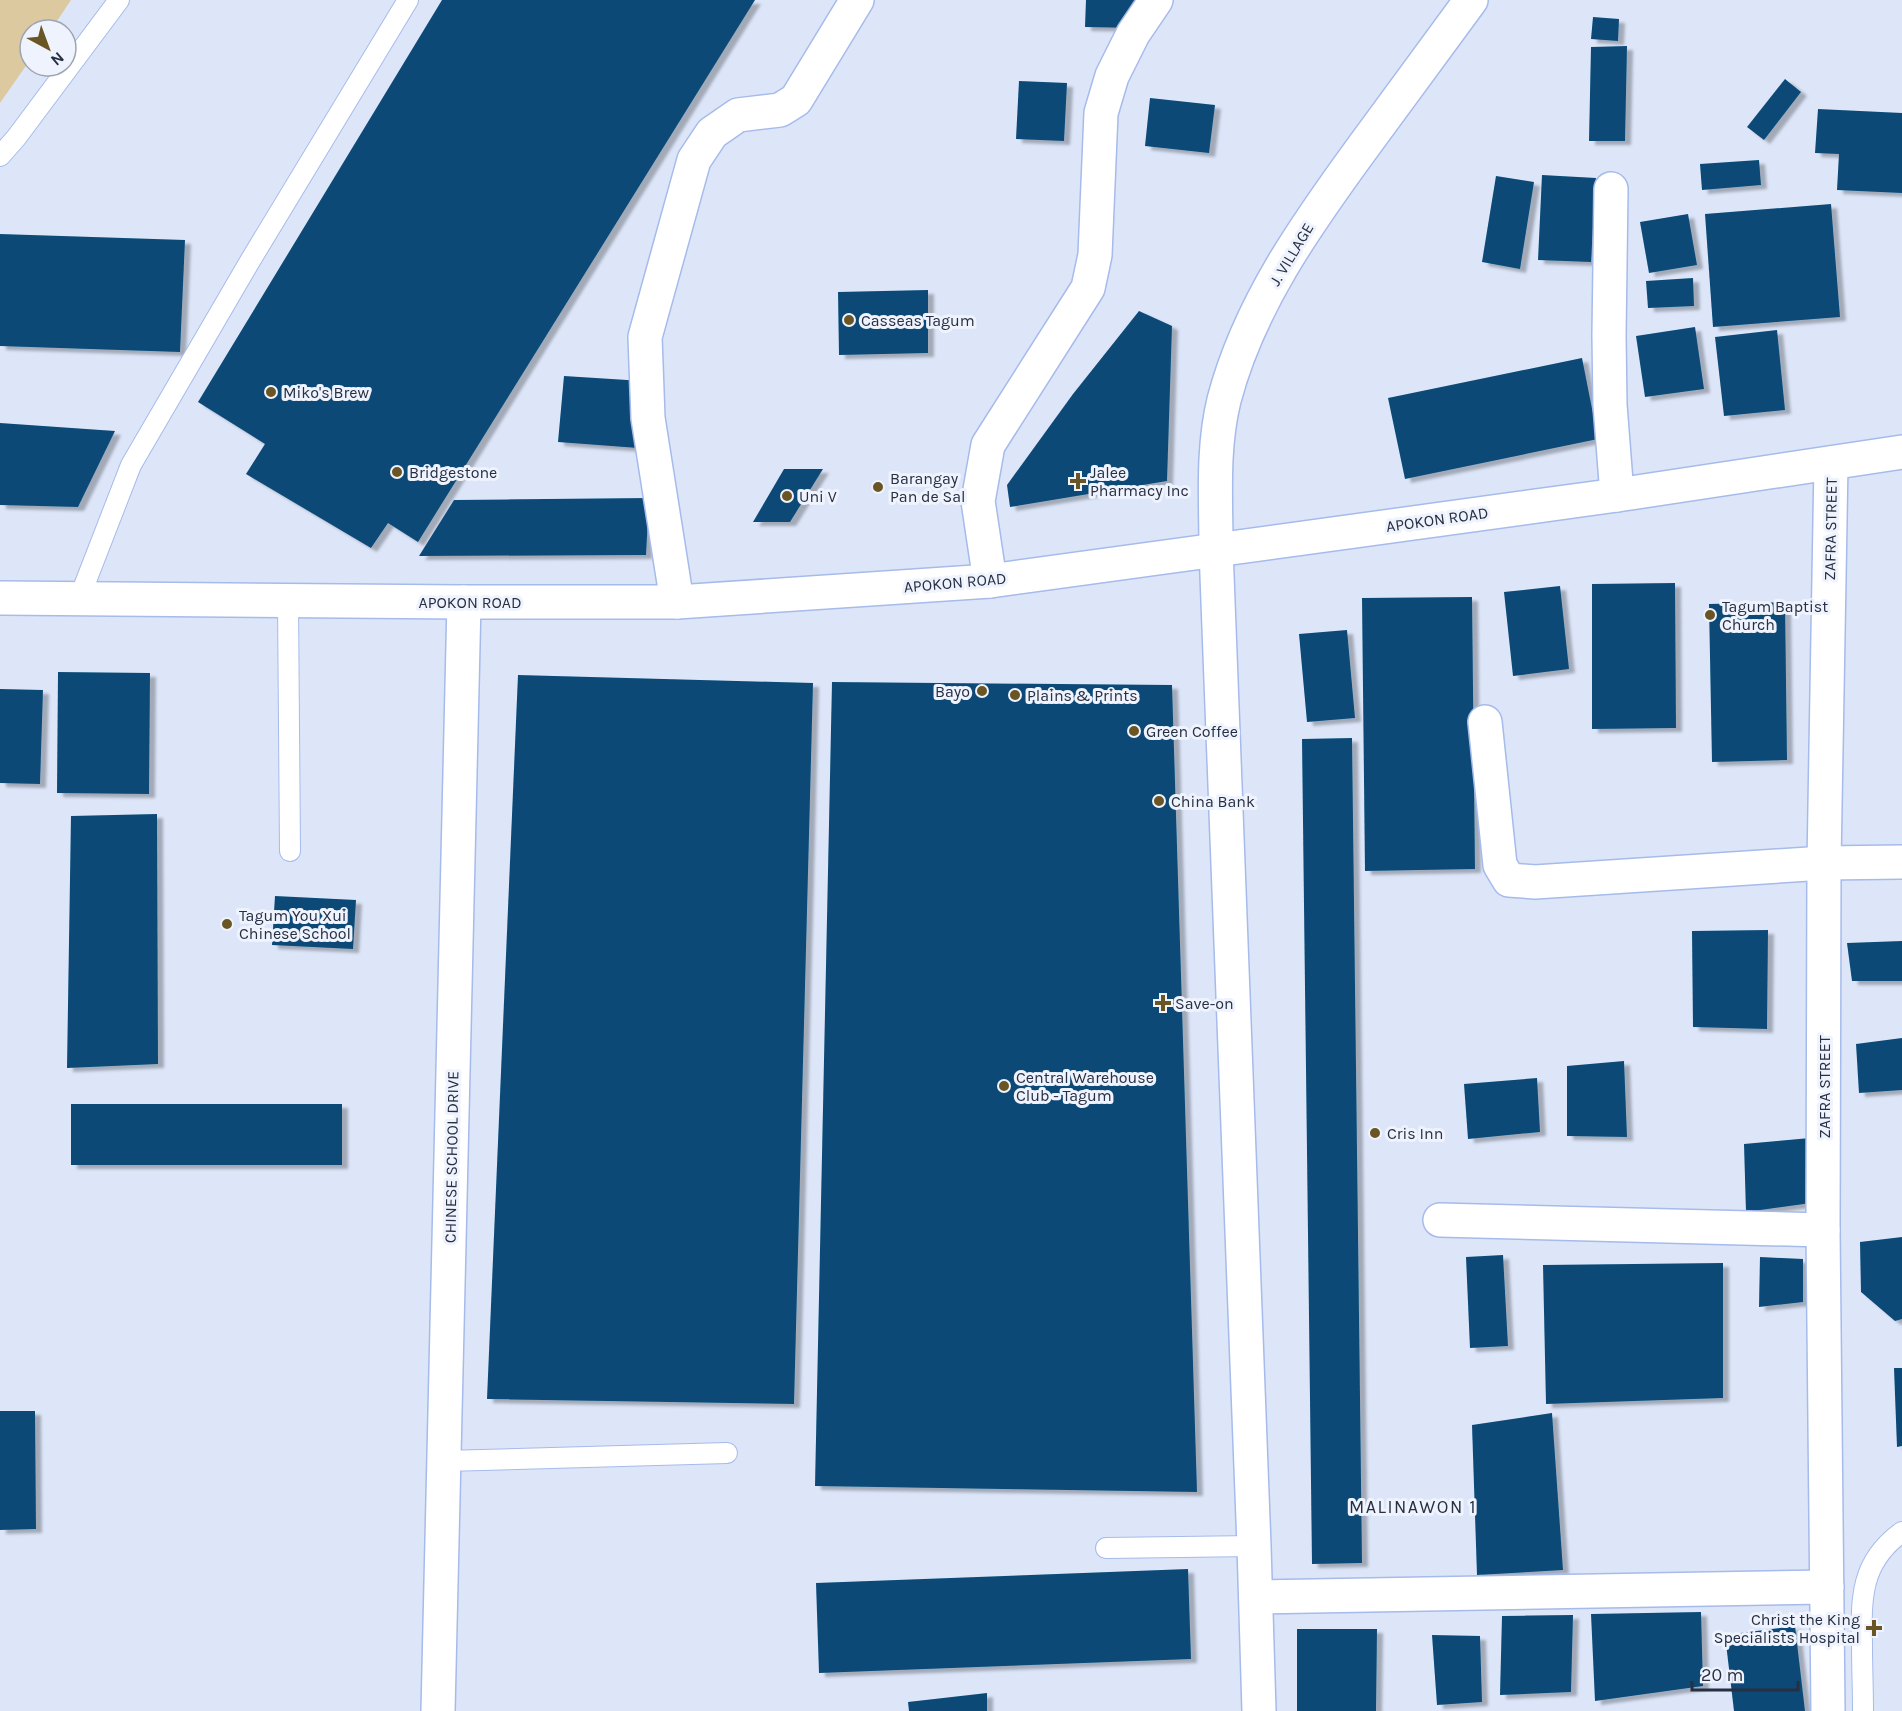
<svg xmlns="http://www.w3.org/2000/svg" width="1902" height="1711" viewBox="0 0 1902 1711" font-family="Karla,sans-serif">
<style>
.green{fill:#dcc9a0}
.building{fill:#094a77;filter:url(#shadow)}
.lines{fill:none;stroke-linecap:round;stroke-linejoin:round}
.lane-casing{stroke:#a6bbeb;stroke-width:22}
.street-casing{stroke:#a6bbeb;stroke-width:36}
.secondary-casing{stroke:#a6bbeb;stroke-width:36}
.highway-casing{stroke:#a6bbeb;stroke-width:36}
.lane{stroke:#fff;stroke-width:20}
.street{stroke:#fff;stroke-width:33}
.secondary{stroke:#fff;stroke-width:33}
.highway{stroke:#fff;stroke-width:33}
.poi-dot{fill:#6a5524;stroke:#eef3fd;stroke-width:2}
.labels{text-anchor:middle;stroke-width:6;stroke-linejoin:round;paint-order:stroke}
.street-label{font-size:16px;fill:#272f42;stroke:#eef3fd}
.poi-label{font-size:16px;fill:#272f42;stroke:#eef3fd;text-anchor:start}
.neighbourhood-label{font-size:18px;letter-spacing:1.5px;fill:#272f42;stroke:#eef3fd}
</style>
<defs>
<filter id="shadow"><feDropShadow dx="6" dy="4" stdDeviation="1.5" flood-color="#0004"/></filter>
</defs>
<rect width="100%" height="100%" fill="#dde6f9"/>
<polygon class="green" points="0,0 71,0 51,30 30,30 30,60 0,103"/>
<g class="building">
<polygon points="442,0 755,0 418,542 388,523 371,548 246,474 265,444 198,402"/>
<polygon points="1086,0 1137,0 1137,28 1085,27"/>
<polygon points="1593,17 1619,19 1618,41 1591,39"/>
<polygon points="1627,46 1625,141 1589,141 1591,47"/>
<polygon points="1785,79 1801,92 1764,140 1747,127"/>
<polygon points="1019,81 1067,83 1064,141 1016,139"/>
<polygon points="1150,98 1215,105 1209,153 1145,146"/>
<polygon points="1818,109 1902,113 1902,193 1837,190 1839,154 1815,153"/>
<polygon points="1759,160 1761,185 1702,190 1700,164"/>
<polygon points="1542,175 1596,178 1591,262 1538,260"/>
<polygon points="1496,176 1534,182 1520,269 1482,262"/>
<polygon points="1831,204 1840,317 1713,327 1705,214"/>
<polygon points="1688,214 1697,265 1649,273 1640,222"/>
<polygon points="0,234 185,240 180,352 0,346"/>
<polygon points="1693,278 1694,306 1648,308 1646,281"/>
<polygon points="928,290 928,353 839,355 838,292"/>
<polygon points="1139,311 1172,326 1167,481 1010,507 1007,485 1073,394"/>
<polygon points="1695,327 1704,389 1645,397 1636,336"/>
<polygon points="1777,330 1785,410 1724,416 1715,337"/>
<polygon points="1582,358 1598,439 1405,479 1388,398"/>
<polygon points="564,376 643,381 638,448 558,442"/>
<polygon points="0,423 115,431 78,507 0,505"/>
<polygon points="784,469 823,469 790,522 753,522"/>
<polygon points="649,498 646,555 419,556 454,500"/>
<polygon points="1675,583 1676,728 1592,729 1592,584"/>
<polygon points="1560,586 1569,669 1513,676 1504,592"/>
<polygon points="1472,597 1475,869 1365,871 1362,598"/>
<polygon points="1785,602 1787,760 1712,762 1709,604"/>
<polygon points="1347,630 1355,718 1307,722 1299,634"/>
<polygon points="58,672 150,673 149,794 57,793"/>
<polygon points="518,675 813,683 794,1404 487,1399"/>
<polygon points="832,682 1172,685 1197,1492 815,1486"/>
<polygon points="0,689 43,690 40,784 0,783"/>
<polygon points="1352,738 1362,1563 1312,1564 1302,739"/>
<polygon points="157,814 158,1064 67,1068 71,816"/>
<polygon points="275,896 356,900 353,949 272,945"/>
<polygon points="1768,930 1767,1029 1693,1027 1692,931"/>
<polygon points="1902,941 1902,981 1852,981 1847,943"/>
<polygon points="1902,1038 1902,1090 1859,1093 1856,1044"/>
<polygon points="1624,1061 1627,1137 1567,1136 1567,1066"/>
<polygon points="1537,1078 1540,1132 1468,1139 1464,1084"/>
<rect x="71" y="1104" width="271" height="61"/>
<polygon points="1810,1138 1811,1203 1746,1212 1744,1144"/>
<polygon points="1902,1237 1902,1319 1895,1321 1861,1292 1860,1242"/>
<polygon points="1503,1255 1508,1346 1470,1348 1466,1257"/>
<polygon points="1760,1257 1803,1259 1803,1302 1759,1307"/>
<polygon points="1723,1263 1723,1398 1546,1404 1543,1265"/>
<polygon points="1894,1368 1902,1368 1902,1446 1897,1447"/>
<polygon points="0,1411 35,1411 36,1529 0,1530"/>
<polygon points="1552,1413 1563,1570 1477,1575 1472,1425"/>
<polygon points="1188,1569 1191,1659 819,1673 816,1583"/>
<polygon points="1701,1612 1703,1686 1595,1701 1591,1614"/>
<polygon points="1573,1615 1571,1692 1500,1695 1502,1616"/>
<polygon points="1795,1626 1805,1711 1734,1711 1725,1635"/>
<polygon points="1297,1629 1377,1629 1376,1711 1297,1711"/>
<polygon points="1432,1635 1480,1636 1482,1702 1437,1705"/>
<polygon points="987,1693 987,1711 909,1711 908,1702"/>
</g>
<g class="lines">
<defs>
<g id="lane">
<polyline points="0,156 16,138 119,0"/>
<polyline points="79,599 131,465 250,261 408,0"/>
<polyline points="288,601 290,851"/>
<polyline points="444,1461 727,1453"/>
<polyline points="1106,1548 1254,1546"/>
<path d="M 1863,1711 C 1863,1689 1862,1667 1862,1645 C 1861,1599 1860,1562 1902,1532"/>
</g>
<g id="street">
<polyline points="1611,189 1609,336 1610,405 1617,495"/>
<polyline points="990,581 978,501 988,445 1088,288 1095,255 1101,113 1112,76 1133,34 1156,0"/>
<polyline points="677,602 648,418 645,337 694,160 712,133 738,115 780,110 796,100 857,0"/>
<polyline points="1485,722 1500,865 1509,880 1535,882 1824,863 1902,862"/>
<polyline points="1440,1220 1823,1230"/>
<polyline points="1256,1597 1827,1587"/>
<polyline points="438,1711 464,602"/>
<polyline points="1828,1711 1823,1230 1824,863 1831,463"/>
</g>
<path id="secondary" d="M 1259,1711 L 1254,1546 L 1216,549 C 1216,499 1212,449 1224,400 C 1249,305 1306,225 1363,147 C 1399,98 1435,49 1471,0"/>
<polyline id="highway" points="0,598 464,602 677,602 990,581 1617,495 1902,452"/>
</defs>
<use href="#lane" class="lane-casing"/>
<use href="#street" class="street-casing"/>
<use href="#secondary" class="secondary-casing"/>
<use href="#highway" class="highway-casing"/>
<use href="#lane" class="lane"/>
<use href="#street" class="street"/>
<use href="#secondary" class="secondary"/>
<use href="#highway" class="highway"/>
</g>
<g class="poi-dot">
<circle cx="849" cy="320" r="6"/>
<circle cx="271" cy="392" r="6"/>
<circle cx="397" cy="472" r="6"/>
<path d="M1075 472h6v6h6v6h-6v6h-6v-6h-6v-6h6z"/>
<circle cx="878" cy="487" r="6"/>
<circle cx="787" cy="496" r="6"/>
<circle cx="1710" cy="615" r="6"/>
<circle cx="982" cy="691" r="6"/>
<circle cx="1015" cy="695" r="6"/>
<circle cx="1134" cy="731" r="6"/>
<circle cx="1159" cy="801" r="6"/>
<circle cx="227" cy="924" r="6"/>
<path d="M1160 994h6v6h6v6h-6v6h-6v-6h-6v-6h6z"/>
<circle cx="1004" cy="1086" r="6"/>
<circle cx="1375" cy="1133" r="6"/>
<path d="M1871 1619h6v6h6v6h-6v6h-6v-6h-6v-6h6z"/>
</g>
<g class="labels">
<g class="street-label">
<text transform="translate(1291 254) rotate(-59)" y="6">J. VILLAGE</text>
<text transform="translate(1437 519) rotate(-8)" y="6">APOKON ROAD</text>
<text transform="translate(1830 529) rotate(-89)" y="6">ZAFRA STREET</text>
<text transform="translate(955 582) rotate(-5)" y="6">APOKON ROAD</text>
<text x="470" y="608">APOKON ROAD</text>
<text transform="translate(1824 1087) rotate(-90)" y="6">ZAFRA STREET</text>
<text transform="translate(451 1157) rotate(-89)" y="6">CHINESE SCHOOL DRIVE</text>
</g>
<g class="poi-label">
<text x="861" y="326">Casseas Tagum</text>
<text x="283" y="398">Miko's Brew</text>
<text x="409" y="478">Bridgestone</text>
<text x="1090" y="478">Jalee<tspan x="1090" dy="18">Pharmacy Inc</tspan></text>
<text x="890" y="484">Barangay<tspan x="890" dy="18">Pan de Sal</tspan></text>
<text x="799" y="502">Uni V</text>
<text x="1722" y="612">Tagum Baptist<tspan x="1722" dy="18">Church</tspan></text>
<text x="970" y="697" text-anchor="end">Bayo</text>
<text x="1027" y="701">Plains &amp; Prints</text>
<text x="1146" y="737">Green Coffee</text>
<text x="1171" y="807">China Bank</text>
<text x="239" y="921">Tagum You Xui<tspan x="239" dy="18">Chinese School</tspan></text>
<text x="1175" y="1009">Save-on</text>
<text x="1016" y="1083">Central Warehouse<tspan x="1016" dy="18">Club - Tagum</tspan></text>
<text x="1387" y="1139">Cris Inn</text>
<text x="1860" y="1625" text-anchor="end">Christ the King<tspan x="1860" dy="18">Specialists Hospital</tspan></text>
</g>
<g class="neighbourhood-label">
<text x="1413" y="1513">MALINAWON 1</text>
</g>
</g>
<g transform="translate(48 48) rotate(139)"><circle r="28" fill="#eef3fd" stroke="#9ea5b2" stroke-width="1.5"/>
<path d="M0-4.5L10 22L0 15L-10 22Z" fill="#6a5524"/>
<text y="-9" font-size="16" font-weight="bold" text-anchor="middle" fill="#272f42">N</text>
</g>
<path d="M1692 1681v9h106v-9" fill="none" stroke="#272f42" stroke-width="3"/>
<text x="1701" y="1681" font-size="18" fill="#272f42" stroke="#eef3fd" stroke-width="4.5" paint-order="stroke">20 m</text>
</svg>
